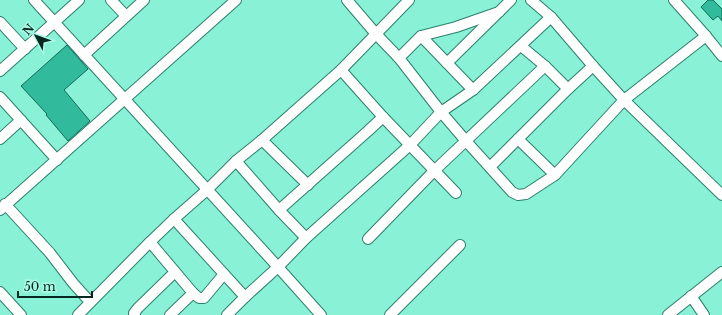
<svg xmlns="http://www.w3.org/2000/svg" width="722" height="315" viewBox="0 0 722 315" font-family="'Libre Baskerville',serif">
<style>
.building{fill:#32ba9c;stroke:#0f6a58}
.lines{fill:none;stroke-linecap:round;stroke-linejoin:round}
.street-casing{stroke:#2c7f6b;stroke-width:12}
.street{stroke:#fff;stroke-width:10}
</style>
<rect width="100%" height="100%" fill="#89f2d6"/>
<g class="building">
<polygon points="708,0 713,0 722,9 722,21 718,16 713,20 701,7"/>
<polygon points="67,45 88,69 64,90 90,121 68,141 46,115 47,114 21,86"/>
</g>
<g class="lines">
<defs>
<g id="street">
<polyline points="34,0 278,267 321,315"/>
<polyline points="111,0 126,16"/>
<polyline points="347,0 376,34 399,58 441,112 466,141 512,192 518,195 526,194 555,175 624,100 706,36"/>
<polyline points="531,0 551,17 593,66 624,100 722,195"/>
<polyline points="674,0 706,36 722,56"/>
<polyline points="0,22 25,49"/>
<polyline points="421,36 473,90"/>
<polyline points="521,46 545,66 568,89"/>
<polyline points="84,55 144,0"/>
<polyline points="399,58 421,36 456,27 499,12"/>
<polyline points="447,63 511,0"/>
<polyline points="341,70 383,117 456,193"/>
<polyline points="0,71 79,0"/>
<polyline points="0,97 57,160"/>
<polyline points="0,139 21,120"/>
<polyline points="518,139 555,175"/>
<polyline points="262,140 308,185"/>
<polyline points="236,161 279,210 306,238"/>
<polyline points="490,167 568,89 593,66"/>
<polyline points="5,204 50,253 73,283 90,302"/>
<polyline points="0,210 236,0"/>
<polyline points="279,210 368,131 383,117"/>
<polyline points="174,219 245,297"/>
<polyline points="368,239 434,171 545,66"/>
<polyline points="150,242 193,293 199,298 204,298 224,274"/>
<polyline points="0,292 21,315"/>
<polyline points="691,296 704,315"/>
<polyline points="78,315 150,242 174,219 207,190 236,161 262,140 341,70 409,0"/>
<polyline points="135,315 134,313 138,308 175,272"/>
<polyline points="170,315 193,293"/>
<polyline points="227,315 245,297 278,267 306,238 410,145 441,112 473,90 551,17"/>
<polyline points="390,315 460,245"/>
<polyline points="668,315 722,272"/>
</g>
</defs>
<use href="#street" class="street-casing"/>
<use href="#street" class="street"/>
</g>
<g transform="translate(36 36) rotate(311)" stroke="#aafbe4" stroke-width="3" paint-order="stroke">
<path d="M0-3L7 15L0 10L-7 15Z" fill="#04271f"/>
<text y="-6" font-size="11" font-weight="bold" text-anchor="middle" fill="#04271f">N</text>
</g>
<path d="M18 291v6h74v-6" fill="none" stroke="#04271f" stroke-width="2"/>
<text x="24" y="291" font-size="12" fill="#04271f" stroke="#aafbe4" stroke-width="3" paint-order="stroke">50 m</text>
</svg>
